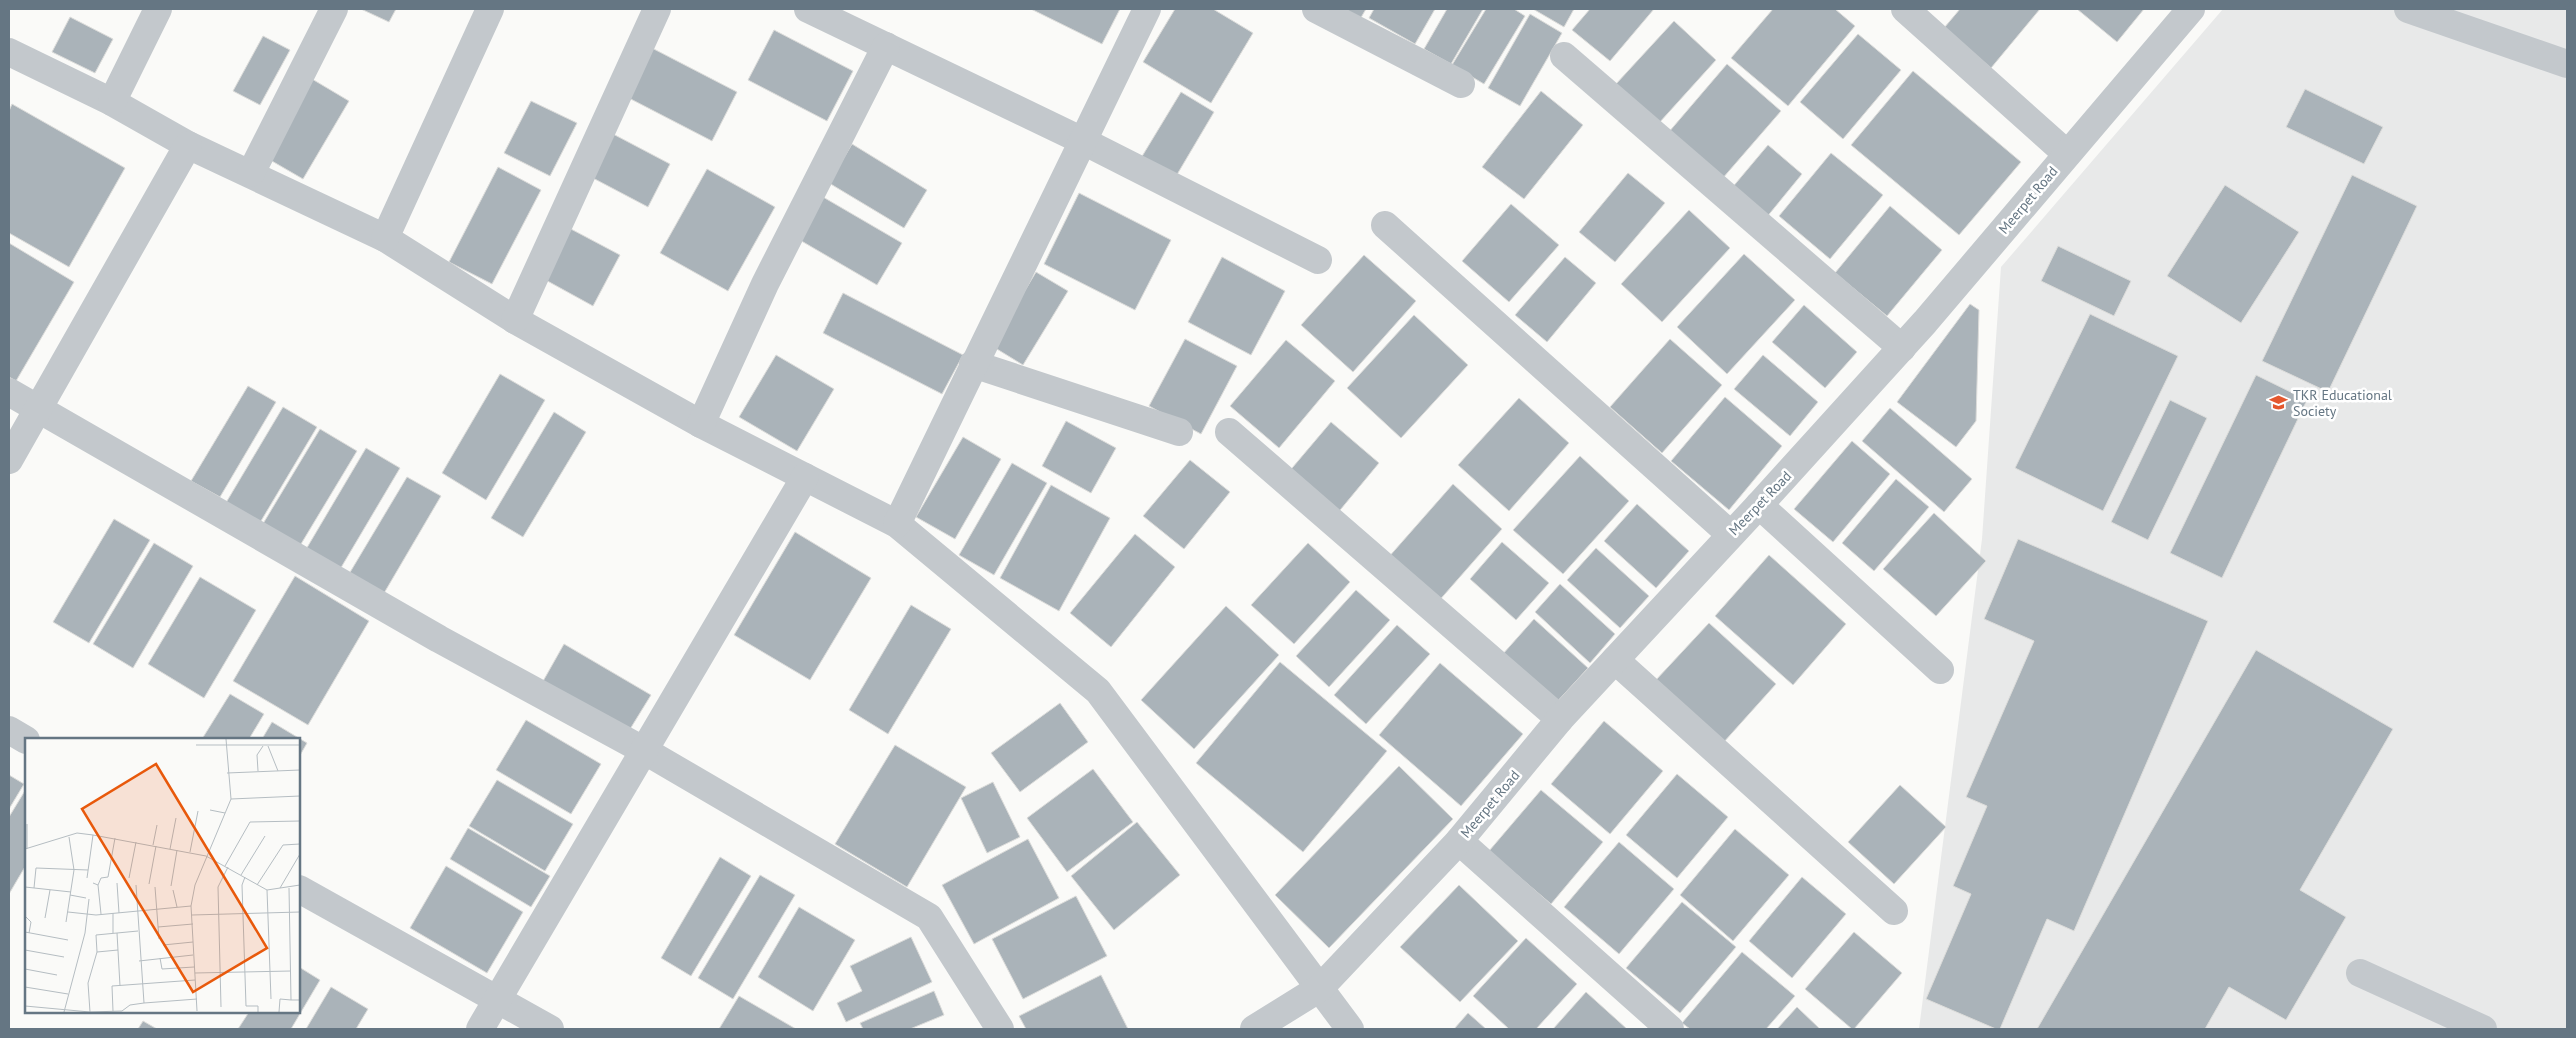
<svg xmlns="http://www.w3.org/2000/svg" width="2576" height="1038" viewBox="0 0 2576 1038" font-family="'PT Sans',sans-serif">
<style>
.built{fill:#e8e9e9}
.building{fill:#aab3b9;stroke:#dcdcda}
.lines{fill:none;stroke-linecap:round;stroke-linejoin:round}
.minor{stroke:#c3c8cc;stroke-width:28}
.labels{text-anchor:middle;stroke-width:5;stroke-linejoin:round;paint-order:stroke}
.street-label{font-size:14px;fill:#657683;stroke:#fff}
.poi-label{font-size:14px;fill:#657683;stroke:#fff;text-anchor:start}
.inset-road{fill:none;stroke:#b5bdc2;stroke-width:1}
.view{fill:#e8590c;fill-opacity:0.15;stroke:#e8590c;stroke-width:2.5}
.inset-edge{fill:none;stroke:#657683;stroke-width:2.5}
</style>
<rect width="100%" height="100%" fill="#fafaf8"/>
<polygon class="built" points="2223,9 2567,9 2567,1029 1919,1029 1982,539 2001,267"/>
<g class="building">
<polygon points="361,9 396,9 389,22"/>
<polygon points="1031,9 1120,9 1102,44"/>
<polygon points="1175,9 1213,9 1253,33 1211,103 1143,62"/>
<polygon points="1325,9 1366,9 1356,26"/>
<polygon points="1374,9 1435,9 1415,44 1369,18"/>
<polygon points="1447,9 1483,9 1451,64 1424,49"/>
<polygon points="1486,9 1514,9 1525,16 1484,84 1452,65"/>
<polygon points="1533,9 1574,9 1564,27"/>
<polygon points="1590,9 1654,9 1610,61 1572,30"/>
<polygon points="1773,9 1835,9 1855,26 1788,106 1731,58"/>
<polygon points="1960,9 2040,9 1991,68 1944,28"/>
<polygon points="2077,9 2144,9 2117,42"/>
<polygon points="1530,14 1562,33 1520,106 1488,88"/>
<polygon points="70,17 113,39 95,73 52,52"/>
<polygon points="1674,21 1716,60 1659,123 1616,84"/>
<polygon points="774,30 853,71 827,121 748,80"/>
<polygon points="1858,34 1901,70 1843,139 1800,102"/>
<polygon points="263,36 290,50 260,105 233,91"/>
<polygon points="648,46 737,92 712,141 623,95"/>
<polygon points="1727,64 1781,111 1722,179 1668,133"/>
<polygon points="1913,71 2021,162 1959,235 1851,145"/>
<polygon points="312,79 349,101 303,179 265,157"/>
<polygon points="2305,89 2383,127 2364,164 2286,127"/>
<polygon points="1541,91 1583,125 1524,199 1482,167"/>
<polygon points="1181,92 1214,112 1172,183 1138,163"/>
<polygon points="531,101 577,123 550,176 504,153"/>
<polygon points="12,104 125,168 69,267 9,233 9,111"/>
<polygon points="613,134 670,164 648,207 591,177"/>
<polygon points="852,144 927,190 904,228 829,183"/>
<polygon points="1768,145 1802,174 1766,218 1731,189"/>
<polygon points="1831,153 1883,195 1830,259 1779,216"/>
<polygon points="498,167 541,190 492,284 449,262"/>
<polygon points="707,169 775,207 728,291 660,253"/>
<polygon points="1628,173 1665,203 1615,262 1579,232"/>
<polygon points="2352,175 2417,206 2328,392 2262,361"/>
<polygon points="2225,185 2299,232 2241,323 2167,276"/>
<polygon points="1079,193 1171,240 1135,310 1044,264"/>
<polygon points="823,197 902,243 877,285 798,239"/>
<polygon points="1511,204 1559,245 1509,302 1462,261"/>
<polygon points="1890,206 1942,250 1887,316 1835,273"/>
<polygon points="1689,210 1730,248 1662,322 1621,284"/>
<polygon points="569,228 620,255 593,306 542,278"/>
<polygon points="9,243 74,282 16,381 9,377"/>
<polygon points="2058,246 2131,281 2114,316 2041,281"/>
<polygon points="1744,254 1795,300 1727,374 1677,327"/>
<polygon points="1364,255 1416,301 1353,372 1301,325"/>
<polygon points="1222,257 1285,291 1251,355 1188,322"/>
<polygon points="1565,257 1596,283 1547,342 1515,315"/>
<polygon points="1036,272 1068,291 1023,365 992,346"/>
<polygon points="843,293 963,355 942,394 823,333"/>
<polygon points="1970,304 1979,310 1976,421 1956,447 1897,402"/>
<polygon points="1804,305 1857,352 1825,388 1772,342"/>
<polygon points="2090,314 2178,356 2103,511 2015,468"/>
<polygon points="1414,315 1468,365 1401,438 1347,388"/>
<polygon points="1185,339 1237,366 1201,434 1149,406"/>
<polygon points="1670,339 1722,385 1662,453 1610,407"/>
<polygon points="1286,340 1335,381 1279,448 1230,406"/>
<polygon points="776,355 834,389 797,451 739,417"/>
<polygon points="1763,355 1818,402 1790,436 1734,389"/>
<polygon points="500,374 545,400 486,500 442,473"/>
<polygon points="2256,375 2307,400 2222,578 2170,553"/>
<polygon points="248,386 276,402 220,497 191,481"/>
<polygon points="1725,397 1782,446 1729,510 1671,461"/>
<polygon points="1519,398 1569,443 1509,511 1458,465"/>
<polygon points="2170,400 2207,418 2148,540 2111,522"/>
<polygon points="283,407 317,427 258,526 224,506"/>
<polygon points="1890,408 1972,479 1944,512 1862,441"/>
<polygon points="554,412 586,432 523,537 491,518"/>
<polygon points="1066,421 1116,448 1091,493 1042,466"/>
<polygon points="1331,422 1379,463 1336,515 1287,474"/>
<polygon points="320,429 357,451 298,549 261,527"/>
<polygon points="963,437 1001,459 955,539 916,517"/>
<polygon points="1852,441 1890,474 1833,542 1794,509"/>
<polygon points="366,448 400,468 339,571 305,551"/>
<polygon points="1580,456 1629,501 1563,574 1513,530"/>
<polygon points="1190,460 1230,492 1184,549 1143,516"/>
<polygon points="1012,463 1047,483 994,575 959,555"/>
<polygon points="407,477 441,496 380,600 346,579"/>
<polygon points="1896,479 1929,507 1874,571 1842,543"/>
<polygon points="1453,484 1502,529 1437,603 1387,559"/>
<polygon points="1051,485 1110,518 1059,611 1000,578"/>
<polygon points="1637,504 1689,551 1656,588 1604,541"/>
<polygon points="1934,513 1986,561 1936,616 1883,569"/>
<polygon points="114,519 150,540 89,643 53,622"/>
<polygon points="795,532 871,578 810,680 734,635"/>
<polygon points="1135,534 1175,567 1111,647 1070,613"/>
<polygon points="2018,539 2208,621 2074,931 2047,919 2000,1029 1996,1029 1926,999 1971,894 1953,886 1987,806 1966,797 2034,641 1984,619"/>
<polygon points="1502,542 1549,583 1516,620 1470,579"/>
<polygon points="154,543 193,566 133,668 93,644"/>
<polygon points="1308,543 1350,582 1294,644 1251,605"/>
<polygon points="1596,548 1649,596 1620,628 1567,580"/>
<polygon points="1769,555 1846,624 1793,685 1715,616"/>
<polygon points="295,576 369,621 308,725 233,681"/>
<polygon points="200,577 256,610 204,698 148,664"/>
<polygon points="1560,584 1615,634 1590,663 1535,612"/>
<polygon points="1356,590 1390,620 1329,687 1296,656"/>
<polygon points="911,605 951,629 888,734 849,710"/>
<polygon points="1226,606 1279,655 1194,749 1141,700"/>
<polygon points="1534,619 1588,668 1555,704 1502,655"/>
<polygon points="1709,623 1776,684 1723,743 1655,681"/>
<polygon points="1397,625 1430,654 1366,724 1334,695"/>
<polygon points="564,644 651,695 627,734 542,683"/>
<polygon points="2256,650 2393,729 2300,890 2346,917 2286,1020 2229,987 2205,1029 2037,1029"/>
<polygon points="1280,662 1387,751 1303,852 1196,763"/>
<polygon points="1440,663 1523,734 1461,806 1379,735"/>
<polygon points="230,694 264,714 249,739 202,739"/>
<polygon points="1060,703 1088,742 1020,792 991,753"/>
<polygon points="526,720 601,764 571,814 496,770"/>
<polygon points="1604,721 1663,771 1610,834 1551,784"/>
<polygon points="272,722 307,743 299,757 299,739 262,739"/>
<polygon points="895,745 966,787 907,887 835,844"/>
<polygon points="1399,766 1453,819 1329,948 1275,895"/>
<polygon points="1093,769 1133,822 1067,872 1027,818"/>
<polygon points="1677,774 1728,817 1677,878 1626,835"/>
<polygon points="9,775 24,784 9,809"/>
<polygon points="497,780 573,824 545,871 469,826"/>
<polygon points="993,782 1020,837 987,853 961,798"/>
<polygon points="1900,785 1946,827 1894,884 1848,842"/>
<polygon points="26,789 26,865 9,894 9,817"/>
<polygon points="1541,790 1603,842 1551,904 1489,851"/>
<polygon points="1137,822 1180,875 1114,930 1071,876"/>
<polygon points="468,828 550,876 531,907 450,859"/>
<polygon points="1735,829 1789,875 1733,941 1680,895"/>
<polygon points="1028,839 1059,898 974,944 942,885"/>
<polygon points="1619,842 1674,889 1619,954 1564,907"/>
<polygon points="720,857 751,876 691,976 661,958"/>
<polygon points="446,866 523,912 487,973 410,928"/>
<polygon points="760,875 795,895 733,999 698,978"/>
<polygon points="1802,877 1846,914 1792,978 1749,941"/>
<polygon points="1459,885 1518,941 1460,1002 1400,947"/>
<polygon points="1076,896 1107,956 1023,999 992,939"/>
<polygon points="1682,902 1736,947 1680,1013 1626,968"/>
<polygon points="799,907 855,940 813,1011 758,977"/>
<polygon points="1854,932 1902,973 1854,1029 1852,1029 1805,989"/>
<polygon points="911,937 932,982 846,1022 837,1003 862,991 850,966"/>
<polygon points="1526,938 1577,984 1536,1029 1509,1029 1473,996"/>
<polygon points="1742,952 1795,996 1766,1029 1690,1029 1682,1023"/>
<polygon points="299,967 320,980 291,1029 238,1029 249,1012 299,1012"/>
<polygon points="1101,975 1128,1029 1026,1029 1019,1016"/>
<polygon points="331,987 368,1009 356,1029 306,1029"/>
<polygon points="934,991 944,1015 910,1029 863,1029 860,1023"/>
<polygon points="1586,992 1627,1029 1553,1029"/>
<polygon points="739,996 796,1029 719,1029"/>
<polygon points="1797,1007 1820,1029 1777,1029"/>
<polygon points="1468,1013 1486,1029 1454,1029"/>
<polygon points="143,1021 157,1029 138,1029"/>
</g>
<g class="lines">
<g class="minor">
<polyline points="808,9 1083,141 1318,260"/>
<polyline points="1316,9 1461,84"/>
<polyline points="1905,9 2067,154"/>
<polyline points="2408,9 2567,64"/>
<polyline points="9,52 112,102 188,145 385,238 515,320 701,424 897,524 1098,691 1350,1029"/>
<polyline points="1564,56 1902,348"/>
<polyline points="112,102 158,9"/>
<polyline points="251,173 334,9"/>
<polyline points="1385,225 1730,534"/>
<polyline points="385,238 490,9"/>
<polyline points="515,320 657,9"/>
<polyline points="973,364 1179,432"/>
<polyline points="9,392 439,639 645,751 929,917 1000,1029"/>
<polyline points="701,424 765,284 886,46"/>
<polyline points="1229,432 1560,719"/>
<polyline points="9,460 188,145"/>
<polyline points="1759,505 1940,670"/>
<polyline points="897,524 1147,9"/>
<polyline points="1615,660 1894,911"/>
<polyline points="9,730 26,740"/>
<polyline points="1459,841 1670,1029"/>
<polyline points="299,889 550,1029"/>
<polyline points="2360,973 2483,1029"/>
<polyline points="480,1029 805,477"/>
<polyline points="1254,1029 1320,988 1459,841 1560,719 1759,505 1925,322 2191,9"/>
</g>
</g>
<defs>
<symbol id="university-bare" viewBox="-9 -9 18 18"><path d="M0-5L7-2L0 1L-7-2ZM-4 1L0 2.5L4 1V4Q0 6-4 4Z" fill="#e4572e" stroke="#fff" stroke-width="2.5" paint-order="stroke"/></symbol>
</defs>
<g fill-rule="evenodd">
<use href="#university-bare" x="2266" y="390" width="25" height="25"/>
</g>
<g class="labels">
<g class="street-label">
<text transform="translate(2028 200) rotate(-50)" y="5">Meerpet Road</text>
<text transform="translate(1760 503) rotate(-46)" y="5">Meerpet Road</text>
<text transform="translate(1490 804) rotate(-50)" y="5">Meerpet Road</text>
</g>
<g class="poi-label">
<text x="2293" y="400">TKR Educational<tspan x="2293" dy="16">Society</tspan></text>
</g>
</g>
<g transform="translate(25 738)">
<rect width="275" height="275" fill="#fafaf8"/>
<path class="inset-road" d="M 171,7 L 275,7M 243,8 L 253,33M 233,33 L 232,17 L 238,8M 202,35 L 275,32M 206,61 L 275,58M 185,72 L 200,75M 128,107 L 132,87M 0,111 L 52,95 L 68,97 L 181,118 L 242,152 L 275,147M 2,111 L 2,86M 145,111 L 151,80M 165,114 L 173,73M 200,128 L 225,84 L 275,83M 216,137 L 240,98M 220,139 L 217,147 L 221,268 L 233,268 L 233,274M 62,140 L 68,97M 104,140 L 111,104M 68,145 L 73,147 L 76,176M 92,145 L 94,175M 124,146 L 131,108M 73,147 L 76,140 L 83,139 L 90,100M 111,147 L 119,265M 232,147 L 258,107 L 275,106M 146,148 L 152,112M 0,149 L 46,154M 130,149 L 134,201M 9,150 L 11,130 L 63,132M 255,150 L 275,116M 264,150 L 266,262 L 275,262M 148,152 L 152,169M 242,152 L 246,261M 45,157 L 61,160M 43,174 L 71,177 L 166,168M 88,175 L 88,195M 167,177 L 275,174M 0,178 L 6,184 L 4,195M 20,180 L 25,152M 41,184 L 49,132 L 44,99M 133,189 L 168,186M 0,194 L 43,202M 92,195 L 95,248M 138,207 L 168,204M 0,212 L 39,219M 72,214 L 93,212M 135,220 L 137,231 L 169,229M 114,223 L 168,217M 0,231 L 32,237M 170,235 L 266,233M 0,249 L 43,256M 0,268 L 65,274 L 97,273 L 105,267 L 119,265 L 172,261M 196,269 L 193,149 L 203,129M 88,273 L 87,248 L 170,242M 172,273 L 166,168 L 170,147 L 206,61 L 201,1M 39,274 L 60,195 L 64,161M 65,274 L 63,245 L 72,214 L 71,197 L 113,193M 254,274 L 255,261 L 266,262"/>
<path class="view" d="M 131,26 L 242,210 L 168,254 L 57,71 Z"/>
<rect width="275" height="275" class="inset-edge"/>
</g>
<rect width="2576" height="1038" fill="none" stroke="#657683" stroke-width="20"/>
</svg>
